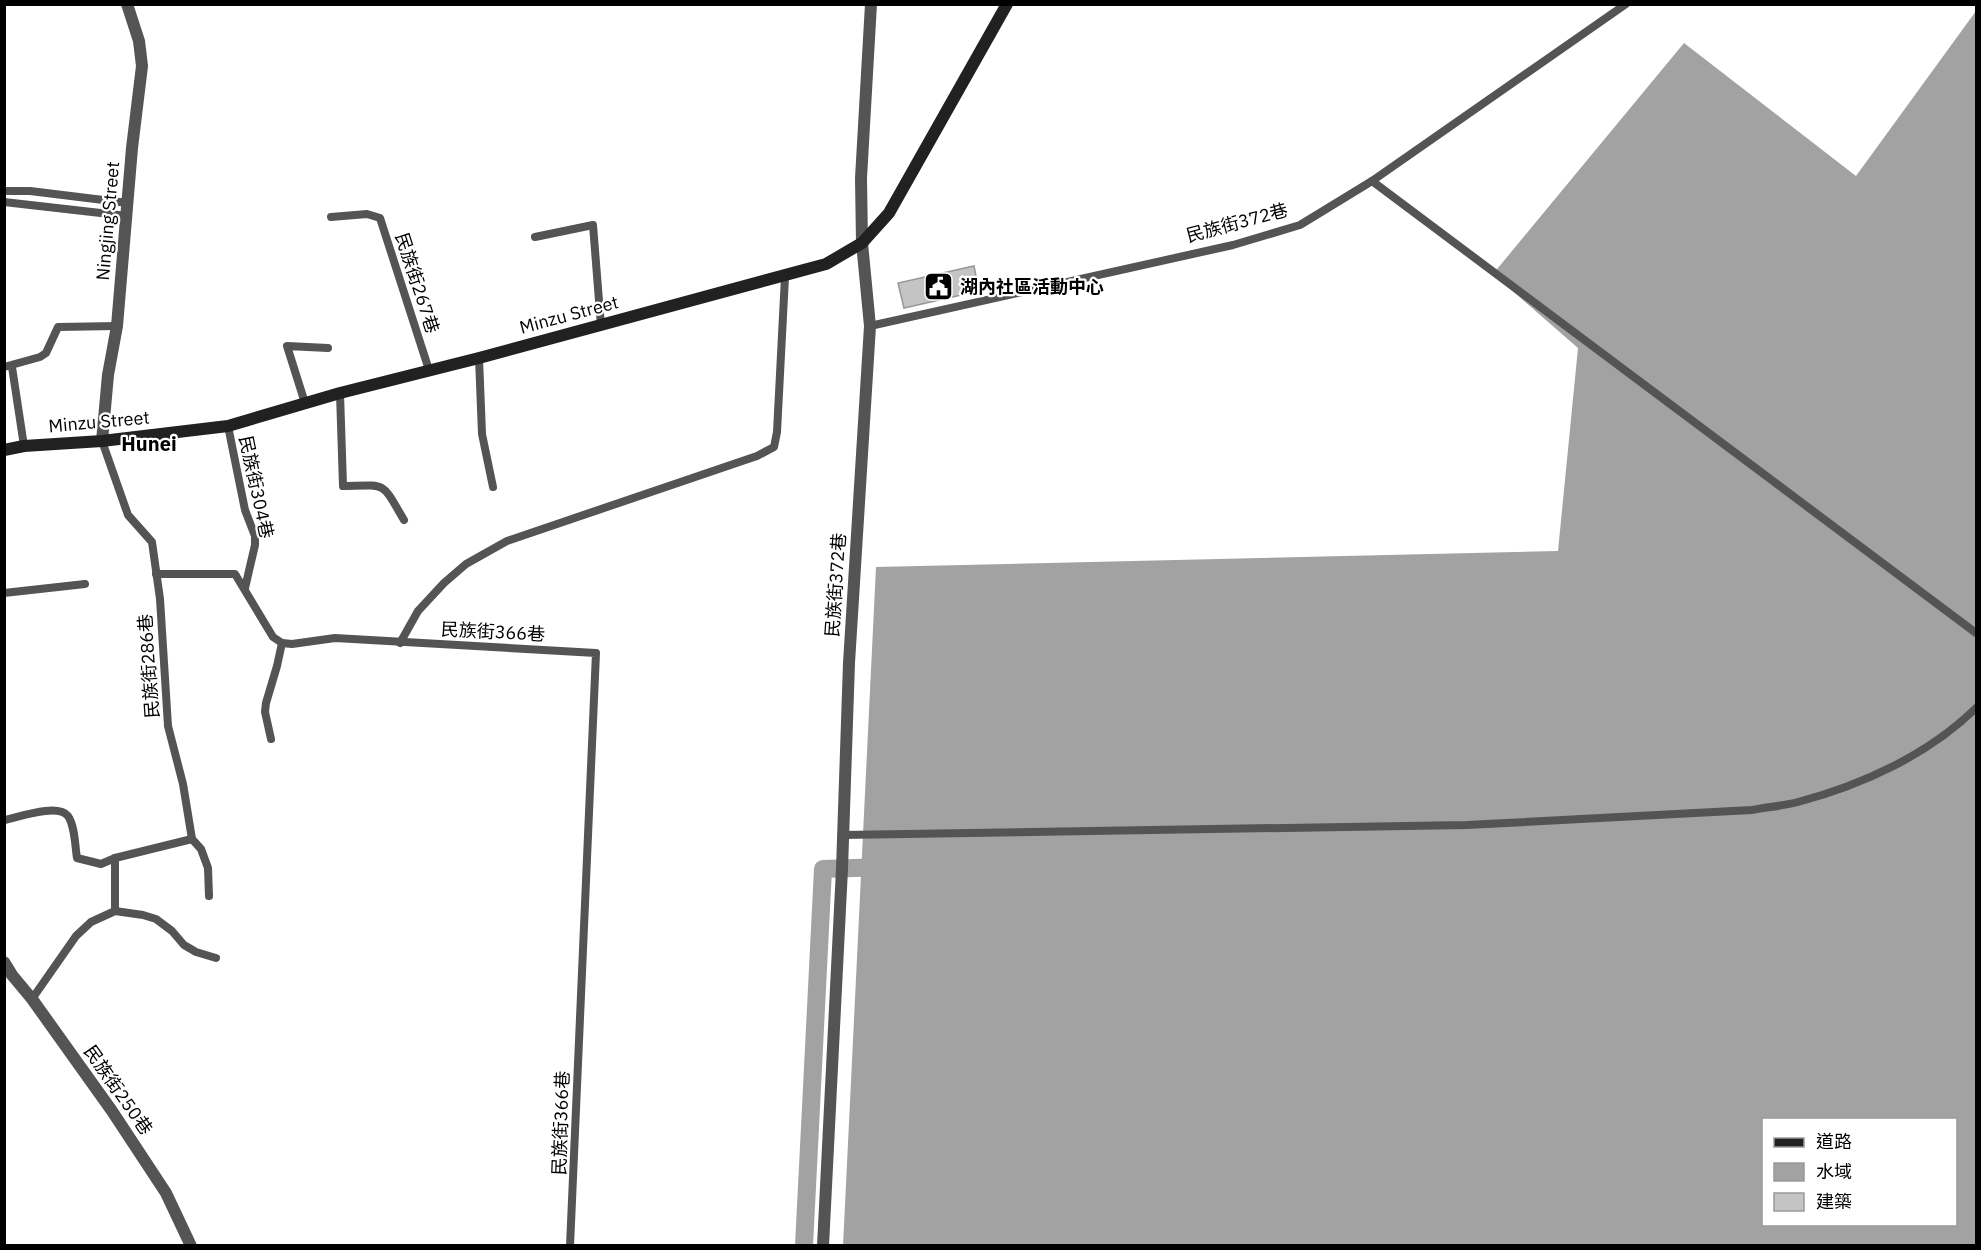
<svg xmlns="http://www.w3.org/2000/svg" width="1981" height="1250" viewBox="0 0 1981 1250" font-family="'IBM Plex Sans','Noto Sans TC',sans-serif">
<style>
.water{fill:#a2a2a2;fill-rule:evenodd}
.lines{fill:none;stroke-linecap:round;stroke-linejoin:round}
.canal{stroke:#a2a2a2;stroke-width:18}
.building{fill:#c4c4c4;stroke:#989898;stroke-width:1.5}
.lane{stroke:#545454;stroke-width:8}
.street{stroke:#545454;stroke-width:12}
.secondary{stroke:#212121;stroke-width:12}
.labels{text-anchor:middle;stroke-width:4.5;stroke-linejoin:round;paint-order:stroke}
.street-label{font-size:18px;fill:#000;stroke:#fff}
.poi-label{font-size:18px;font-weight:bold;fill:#000;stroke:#fff;text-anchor:start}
.neighbourhood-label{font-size:20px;font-weight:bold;fill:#000;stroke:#fff}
</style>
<rect width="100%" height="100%" fill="#fff"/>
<path class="water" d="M 1976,11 L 1976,1245 L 843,1246 L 876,567 L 1558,551 L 1578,348 L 1493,274 L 1684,43 L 1856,176 ZM 1764,1120 L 1956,1120 L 1956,1224 L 1764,1224 Z"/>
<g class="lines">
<polyline class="canal" points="804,1246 823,869 885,867"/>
</g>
<polygon class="building" points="974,266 979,291 904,308 898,283"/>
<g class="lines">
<g class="lane">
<polyline points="1372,181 1976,633"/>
<polyline points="4,191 30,191 128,203"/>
<polyline points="4,202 127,216"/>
<polyline points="331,217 367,214 380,218 429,370"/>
<polyline points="535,237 593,225 601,326"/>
<polyline points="870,326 1233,245 1300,225 1372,181 1626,4"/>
<polyline points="479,358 482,434 493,487"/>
<polyline points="4,367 40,357 46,353 58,327 117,326"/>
<polyline points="12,367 24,446"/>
<path d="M 340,393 L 343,486 C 388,485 381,481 404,520"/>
<polyline points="305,403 287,346 328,348"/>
<polyline points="228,426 245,510 255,536 255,545 245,588"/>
<polyline points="102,441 128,515 152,542 160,599 168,726 183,784 192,839 201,849 208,868 209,896"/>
<polyline points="156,574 235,574 273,637 282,643 292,644 335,638 596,653 570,1246"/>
<polyline points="4,593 85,584"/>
<polyline points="400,643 418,611 444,583 466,564 507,541 757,456 774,447 777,432 785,277"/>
<polyline points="271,739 265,712 266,703 277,666 282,643"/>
<path d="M 4,820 C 19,817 58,803 68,816 C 75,826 75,846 77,858 L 101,864 L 115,858 L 192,839"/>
<path d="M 842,835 L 1467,825 L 1752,810 C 1767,807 1783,806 1798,802 C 1862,785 1928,755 1976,708"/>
<polyline points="115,911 115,858"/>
<polyline points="32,999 76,936 91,922 115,911 143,915 156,919 172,931 184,945 196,952 216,958"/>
</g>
<g class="street">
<polyline points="102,441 108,375 117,326 132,148 142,66 139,41 127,4"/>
<polyline points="4,962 12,975 32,999 112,1111 166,1193 191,1246"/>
<polyline points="823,1246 842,869 849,663 870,326 862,243 861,178 871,4"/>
</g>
<polyline class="secondary" points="4,450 24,446 102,441 228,426 340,393 479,358 826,264 862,243 889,213 1007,4"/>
</g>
<defs>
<symbol id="civic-square" viewBox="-11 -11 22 22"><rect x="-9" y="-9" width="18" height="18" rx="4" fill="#000" stroke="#fff"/><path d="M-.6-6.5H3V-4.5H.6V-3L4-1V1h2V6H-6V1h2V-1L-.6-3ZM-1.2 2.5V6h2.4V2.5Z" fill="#fff"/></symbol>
</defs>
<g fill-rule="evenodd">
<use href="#civic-square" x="922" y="270" width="33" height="33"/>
</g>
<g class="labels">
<g class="street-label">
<text transform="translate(108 221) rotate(-85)" y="6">Ningjing Street</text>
<text transform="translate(1237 223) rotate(-15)" y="6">民族街372巷</text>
<text transform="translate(417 283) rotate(72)" y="6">民族街267巷</text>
<text transform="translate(569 315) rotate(-15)" y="6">Minzu Street</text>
<text transform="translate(99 422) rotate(-5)" y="6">Minzu Street</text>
<text transform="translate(256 487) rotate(78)" y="6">民族街304巷</text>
<text transform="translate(836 585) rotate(-86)" y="6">民族街372巷</text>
<text transform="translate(493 632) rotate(3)" y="6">民族街366巷</text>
<text transform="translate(149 666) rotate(-94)" y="6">民族街286巷</text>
<text transform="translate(118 1090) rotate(55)" y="6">民族街250巷</text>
<text transform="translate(561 1123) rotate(-88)" y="6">民族街366巷</text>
</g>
<g class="poi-label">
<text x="960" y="293">湖內社區活動中心</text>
</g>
<g class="neighbourhood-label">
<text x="149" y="451">Hunei</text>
</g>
</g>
<rect width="1981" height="1250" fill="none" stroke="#000000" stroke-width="12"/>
<rect x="1762" y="1118" width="195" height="108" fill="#ffffff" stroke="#999999" stroke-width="1.5"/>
<rect x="1774" y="1138" width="30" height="9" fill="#212121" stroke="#999999" stroke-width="1.5"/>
<text x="1816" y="1148" font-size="18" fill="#000000">道路</text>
<rect x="1774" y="1163" width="30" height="18" fill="#a2a2a2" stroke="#999999" stroke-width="1.5"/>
<text x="1816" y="1178" font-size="18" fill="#000000">水域</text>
<rect x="1774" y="1193" width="30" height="18" fill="#c4c4c4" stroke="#999999" stroke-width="1.5"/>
<text x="1816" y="1208" font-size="18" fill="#000000">建築</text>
</svg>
